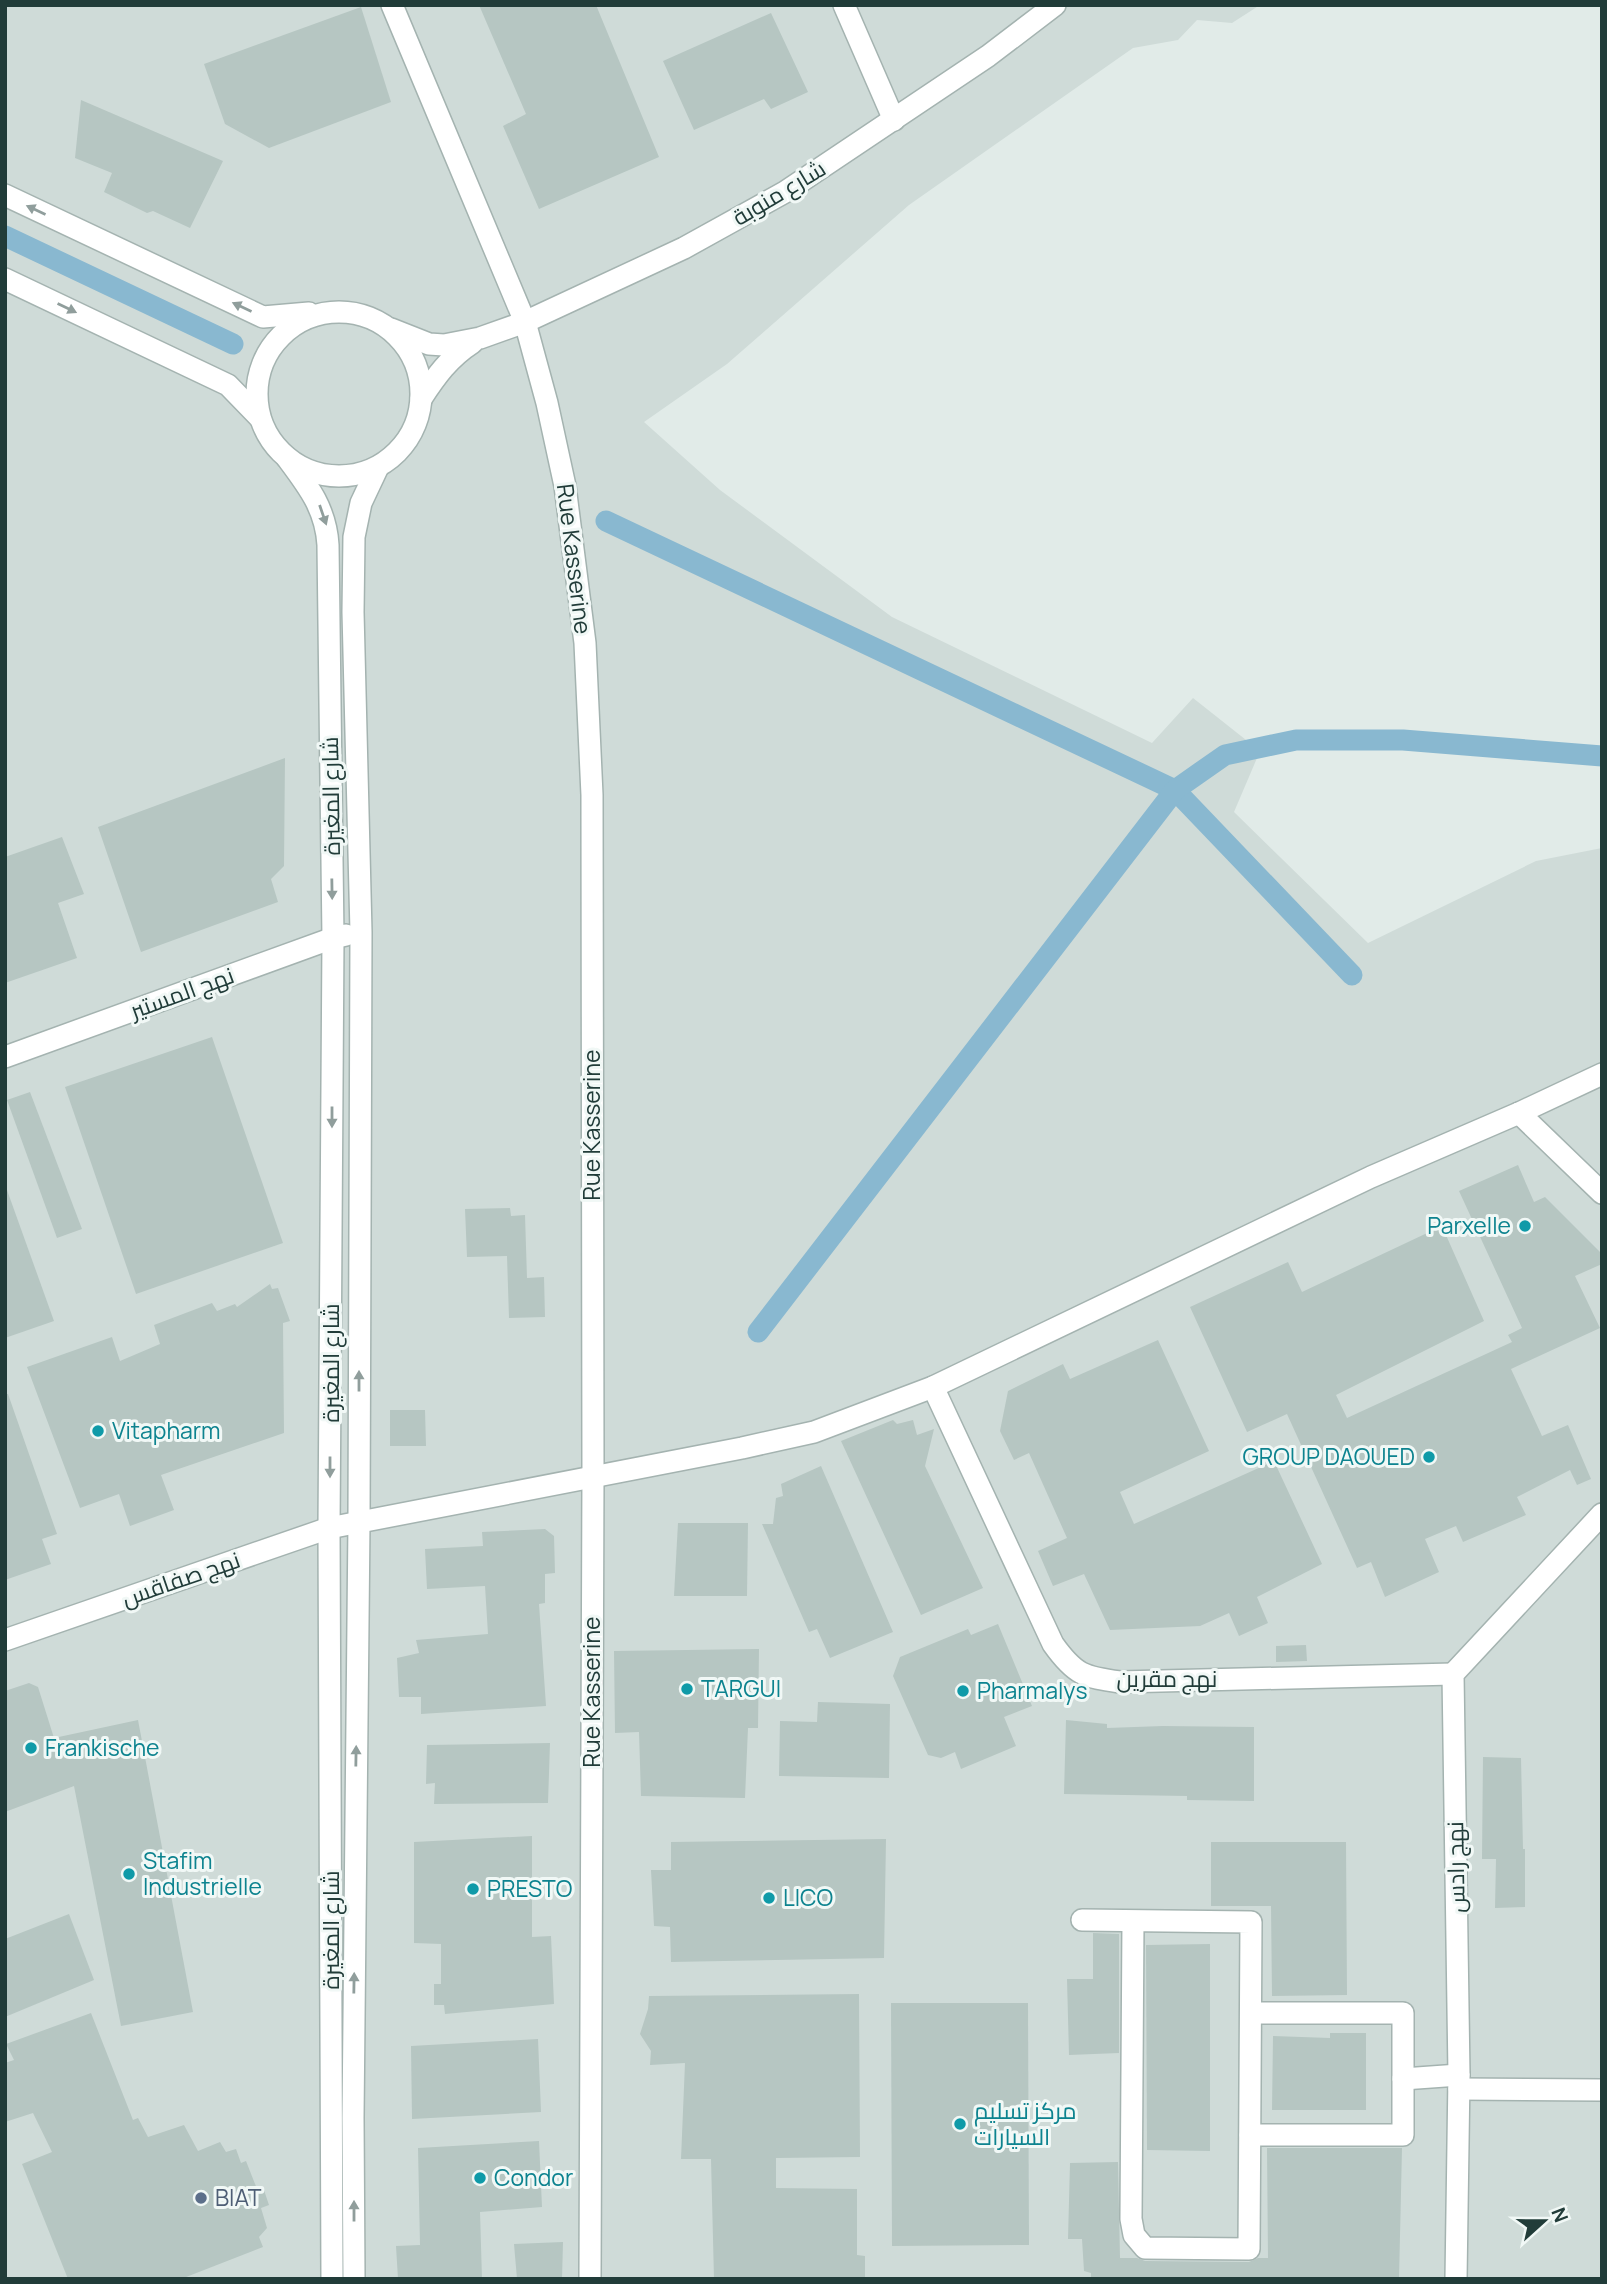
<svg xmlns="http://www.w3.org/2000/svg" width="1607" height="2284" viewBox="0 0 1607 2284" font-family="Manrope,Cairo,sans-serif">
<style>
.built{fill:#cfdbd8}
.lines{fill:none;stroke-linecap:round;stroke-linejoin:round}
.canal{stroke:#89b8d0;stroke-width:21}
.building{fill:#b6c6c2}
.minor-casing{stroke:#a4b3b0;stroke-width:24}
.minor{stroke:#fff;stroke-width:21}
.oneway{fill:#909e9c}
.culture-dot{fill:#0f9aa8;stroke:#f1f8f6;stroke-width:2.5}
.service-dot{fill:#5c6f8a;stroke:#f1f8f6;stroke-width:2.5}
.labels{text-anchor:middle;stroke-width:6;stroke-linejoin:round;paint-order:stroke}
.street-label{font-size:23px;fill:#213c39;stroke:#f1f8f6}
.culture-label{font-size:23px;fill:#0d838f;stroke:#f1f8f6;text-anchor:start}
.service-label{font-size:23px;fill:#4e5e75;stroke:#f1f8f6;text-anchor:start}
</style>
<rect width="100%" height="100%" fill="#e1ebe8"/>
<polygon class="built" points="5,5 1260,5 1232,23 1197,20 1178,40 1133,48 909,205 727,364 644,422 720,490 892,617 1152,743 1193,698 1260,751 1234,812 1368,943 1536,861 1602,848 1602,2279 5,2279"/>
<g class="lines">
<g class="canal">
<polyline points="5,236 233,344"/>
<polyline points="606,521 1175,790 1352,975"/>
<polyline points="758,1332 1175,790 1225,755 1296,740 1403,740 1602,756"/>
</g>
</g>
<g class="building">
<polygon points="479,5 596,5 659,157 539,209 503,126 526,114"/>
<polygon points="361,7 391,102 269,148 225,124 204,64"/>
<polygon points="771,13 808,92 771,109 764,99 694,130 663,61"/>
<polygon points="81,100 223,161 190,228 153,211 147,213 104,192 112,173 75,158"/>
<polygon points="285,758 284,866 271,879 278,902 141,952 98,827"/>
<polygon points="62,837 84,894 58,903 77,958 5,983 5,857"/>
<polygon points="212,1037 283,1243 136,1294 65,1087"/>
<polygon points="30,1092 82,1229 57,1238 7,1100"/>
<polygon points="1518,1165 1534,1202 1545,1197 1602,1254 1602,1264 1575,1276 1600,1328 1511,1369 1542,1436 1568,1425 1591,1479 1577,1485 1570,1470 1517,1497 1526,1515 1463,1542 1456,1526 1425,1539 1439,1572 1385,1597 1371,1562 1357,1568 1287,1414 1247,1432 1190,1307 1288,1262 1302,1292 1442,1226 1484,1321 1336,1395 1347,1418 1512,1342 1508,1335 1522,1328 1459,1191"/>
<polygon points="7,1190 54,1321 5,1338 5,1191"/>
<polygon points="510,1208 511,1216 525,1215 527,1278 544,1277 545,1317 509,1318 507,1256 467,1257 465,1209"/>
<polygon points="270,1284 272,1289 278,1288 290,1321 283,1323 284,1433 161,1475 174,1510 130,1526 119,1494 80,1508 27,1367 112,1337 120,1361 160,1344 154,1325 212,1303 217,1311 235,1304 237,1307"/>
<polygon points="1158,1340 1209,1451 1120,1492 1134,1524 1274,1461 1322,1564 1257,1597 1268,1623 1239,1636 1229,1613 1200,1626 1110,1630 1084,1574 1053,1586 1038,1551 1067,1538 1029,1453 1014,1460 1000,1431 1008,1391 1063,1364 1070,1379"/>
<polygon points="5,1394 8,1394 57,1534 42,1539 51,1564 5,1580"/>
<polygon points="390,1410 425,1410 426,1446 390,1446"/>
<polygon points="893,1420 897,1424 913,1420 917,1435 934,1429 925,1466 983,1588 921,1615 841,1441"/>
<polygon points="821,1466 893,1632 830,1658 817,1629 809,1632 762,1524 773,1524 776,1498 783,1496 781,1484"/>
<polygon points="678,1523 748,1523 747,1596 674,1596"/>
<polygon points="545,1529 554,1536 555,1573 545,1574 545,1603 539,1604 546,1706 421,1714 421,1697 399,1697 397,1658 419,1653 416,1640 488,1634 485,1586 427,1589 425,1549 483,1546 482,1532"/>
<polygon points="998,1624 1032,1706 1004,1717 1016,1746 961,1769 955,1752 941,1758 928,1755 893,1676 900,1657 968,1629 971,1635"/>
<polygon points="1306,1645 1307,1661 1276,1662 1276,1646"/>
<polygon points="759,1649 758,1728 748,1728 745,1798 641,1796 639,1732 615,1733 614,1651"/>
<polygon points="29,1683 38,1687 54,1738 138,1720 193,2012 121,2026 74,1786 5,1812 5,1691"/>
<polygon points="818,1702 890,1704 889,1778 779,1776 780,1721 817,1722"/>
<polygon points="1066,1720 1107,1724 1107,1728 1163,1726 1254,1727 1254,1801 1187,1800 1187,1796 1064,1794"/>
<polygon points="550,1743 548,1803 434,1804 435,1783 426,1784 427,1745"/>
<polygon points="1483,1757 1521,1758 1523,1849 1525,1849 1525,1907 1495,1908 1496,1859 1482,1859"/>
<polygon points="532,1836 532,1937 551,1936 554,2004 445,2014 444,2005 434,2005 434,1984 441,1984 441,1944 414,1943 414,1842"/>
<polygon points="886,1839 884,1958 671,1962 670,1927 654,1926 651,1870 671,1870 671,1842"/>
<polygon points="1211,1842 1346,1842 1347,1995 1272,1996 1271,1906 1211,1906"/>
<polygon points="69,1914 94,1980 5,2017 5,1939"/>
<polygon points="1093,1933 1119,1934 1119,2053 1069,2055 1067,1979 1093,1979"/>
<polygon points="1210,1944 1210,2151 1147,2150 1146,1945"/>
<polygon points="859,1994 860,2157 776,2158 776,2188 857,2189 857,2255 865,2256 865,2279 714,2279 711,2159 681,2159 685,2063 650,2065 651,2051 640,2034 648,2009 649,1996"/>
<polygon points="891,2003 1028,2003 1029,2245 892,2246"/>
<polygon points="91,2013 133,2120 138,2118 148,2137 184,2125 198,2151 220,2142 226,2152 236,2149 241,2163 246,2161 257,2189 263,2187 269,2205 261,2208 267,2228 259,2237 263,2247 181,2279 68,2279 22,2164 52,2152 33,2113 5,2122 5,2063 14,2060 6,2044"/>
<polygon points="1330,2033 1366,2033 1366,2110 1272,2110 1273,2036 1330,2038"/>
<polygon points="538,2039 541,2112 412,2119 411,2046"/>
<polygon points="539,2141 542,2207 480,2212 482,2279 398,2279 396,2246 420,2245 418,2148"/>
<polygon points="1267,2148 1402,2148 1399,2279 1091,2279 1091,2273 1084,2271 1082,2239 1068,2239 1070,2163 1118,2162 1120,2258 1137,2258 1145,2261 1249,2262 1258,2258 1268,2258"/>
<polygon points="563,2242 562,2279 517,2279 514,2244"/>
</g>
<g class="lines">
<defs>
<g id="minor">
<polyline points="392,5 525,322 547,403 565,486 585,643 592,795 593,1475 590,2279"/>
<polyline points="844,5 894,120"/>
<polyline points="5,195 263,317 309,313"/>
<polyline points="5,279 228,385 260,418"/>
<circle cx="339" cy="394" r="82"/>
<polyline points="391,329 429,344 444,345 480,338 525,322 684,248 785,192 988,56 1055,5"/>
<path d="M 421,399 C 436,376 449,358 472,343"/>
<path d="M 287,458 C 308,486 326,509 328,545 L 333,938 L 329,1528 L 332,2279"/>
<polyline points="5,1057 333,938 346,935"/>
<polyline points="1519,1113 1602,1193"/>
<path d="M 933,1387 L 1053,1644 C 1075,1675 1084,1677 1120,1682 L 1453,1674"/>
<polyline points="5,1640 329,1528 742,1448 814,1432 933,1387 1371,1177 1519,1113 1602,1074"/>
<polyline points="1082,1920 1251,1922 1249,2249 1145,2248 1134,2235 1131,2219 1133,1921"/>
<polyline points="1403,2079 1459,2075"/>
<polyline points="1459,2089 1602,2090"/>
<polyline points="1250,2135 1403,2135 1403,2013 1251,2013"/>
<polyline points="354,2279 353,2118 359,1522 361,932 353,612 354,537 361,503 378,467"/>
<polyline points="1456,2279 1459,2075 1453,1674 1602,1514"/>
</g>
</defs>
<use href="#minor" class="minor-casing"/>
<use href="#minor" class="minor"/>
</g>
<defs><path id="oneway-solid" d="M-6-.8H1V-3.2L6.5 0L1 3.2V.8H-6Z" transform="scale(1.75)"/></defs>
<g class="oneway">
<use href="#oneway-solid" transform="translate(36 210) rotate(-155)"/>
<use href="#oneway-solid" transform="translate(242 307) rotate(-155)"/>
<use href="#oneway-solid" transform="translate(67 308) rotate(26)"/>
<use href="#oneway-solid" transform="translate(323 515) rotate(71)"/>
<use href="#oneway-solid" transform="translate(332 889) rotate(89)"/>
<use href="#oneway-solid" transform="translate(332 1117) rotate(90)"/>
<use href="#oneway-solid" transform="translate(359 1381) rotate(-90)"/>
<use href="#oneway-solid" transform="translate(330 1467) rotate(90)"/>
<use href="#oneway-solid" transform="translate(356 1756) rotate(-89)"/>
<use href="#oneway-solid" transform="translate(354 1983) rotate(-89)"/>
<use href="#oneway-solid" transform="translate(354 2211) rotate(-90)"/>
</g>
<g class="culture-dot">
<circle cx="1525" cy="1226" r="7"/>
<circle cx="98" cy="1431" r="7"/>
<circle cx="1429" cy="1457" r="7"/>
<circle cx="687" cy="1689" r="7"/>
<circle cx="963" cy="1691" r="7"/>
<circle cx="31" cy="1748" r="7"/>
<circle cx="129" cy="1874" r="7"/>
<circle cx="473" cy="1889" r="7"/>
<circle cx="769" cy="1898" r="7"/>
<circle cx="960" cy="2124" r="7"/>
<circle cx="480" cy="2178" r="7"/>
</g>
<circle class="service-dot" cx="201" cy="2198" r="7"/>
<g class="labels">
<g class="street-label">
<text transform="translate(779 193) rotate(-31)" y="8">شارع منوبة</text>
<text transform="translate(574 559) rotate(83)" y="8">Rue Kasserine</text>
<text transform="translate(331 796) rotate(-91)" y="8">شارع المغيرة</text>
<text transform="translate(182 993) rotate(-20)" y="8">نهج المستير</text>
<text transform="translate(592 1125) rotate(-90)" y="8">Rue Kasserine</text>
<text transform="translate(331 1363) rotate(-90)" y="8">شارع المغيرة</text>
<text transform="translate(181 1579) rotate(-19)" y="8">نهج صفاقس</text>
<text x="1167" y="1687">نهج مقرين</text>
<text transform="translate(592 1692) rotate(-90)" y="8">Rue Kasserine</text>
<text transform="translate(1456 1867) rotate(-91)" y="8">نهج رادس</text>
<text transform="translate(331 1930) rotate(-90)" y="8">شارع المغيرة</text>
</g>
<g class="culture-label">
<text x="1511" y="1234" text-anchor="end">Parxelle</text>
<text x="112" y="1439">Vitapharm</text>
<text x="1415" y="1465" text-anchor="end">GROUP DAOUED</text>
<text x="701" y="1697">TARGUI</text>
<text x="977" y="1699">Pharmalys</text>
<text x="45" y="1756">Frankische</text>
<text x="143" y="1869">Stafim<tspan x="143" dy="26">Industrielle</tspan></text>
<text x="487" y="1897">PRESTO</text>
<text x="783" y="1906">LICO</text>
<text x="974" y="2119">مركز تسليم<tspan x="974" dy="26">السيارات</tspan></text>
<text x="494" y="2186">Condor</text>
</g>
<g class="service-label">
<text x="215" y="2206">BIAT</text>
</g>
</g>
<rect width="1607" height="2284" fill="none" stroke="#213c39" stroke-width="14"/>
<g transform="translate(1544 2221) rotate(69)" stroke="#f1f8f6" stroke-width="5" paint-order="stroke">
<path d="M0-5L12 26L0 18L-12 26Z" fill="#213c39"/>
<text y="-10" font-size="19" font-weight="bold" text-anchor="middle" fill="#213c39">N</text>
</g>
</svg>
